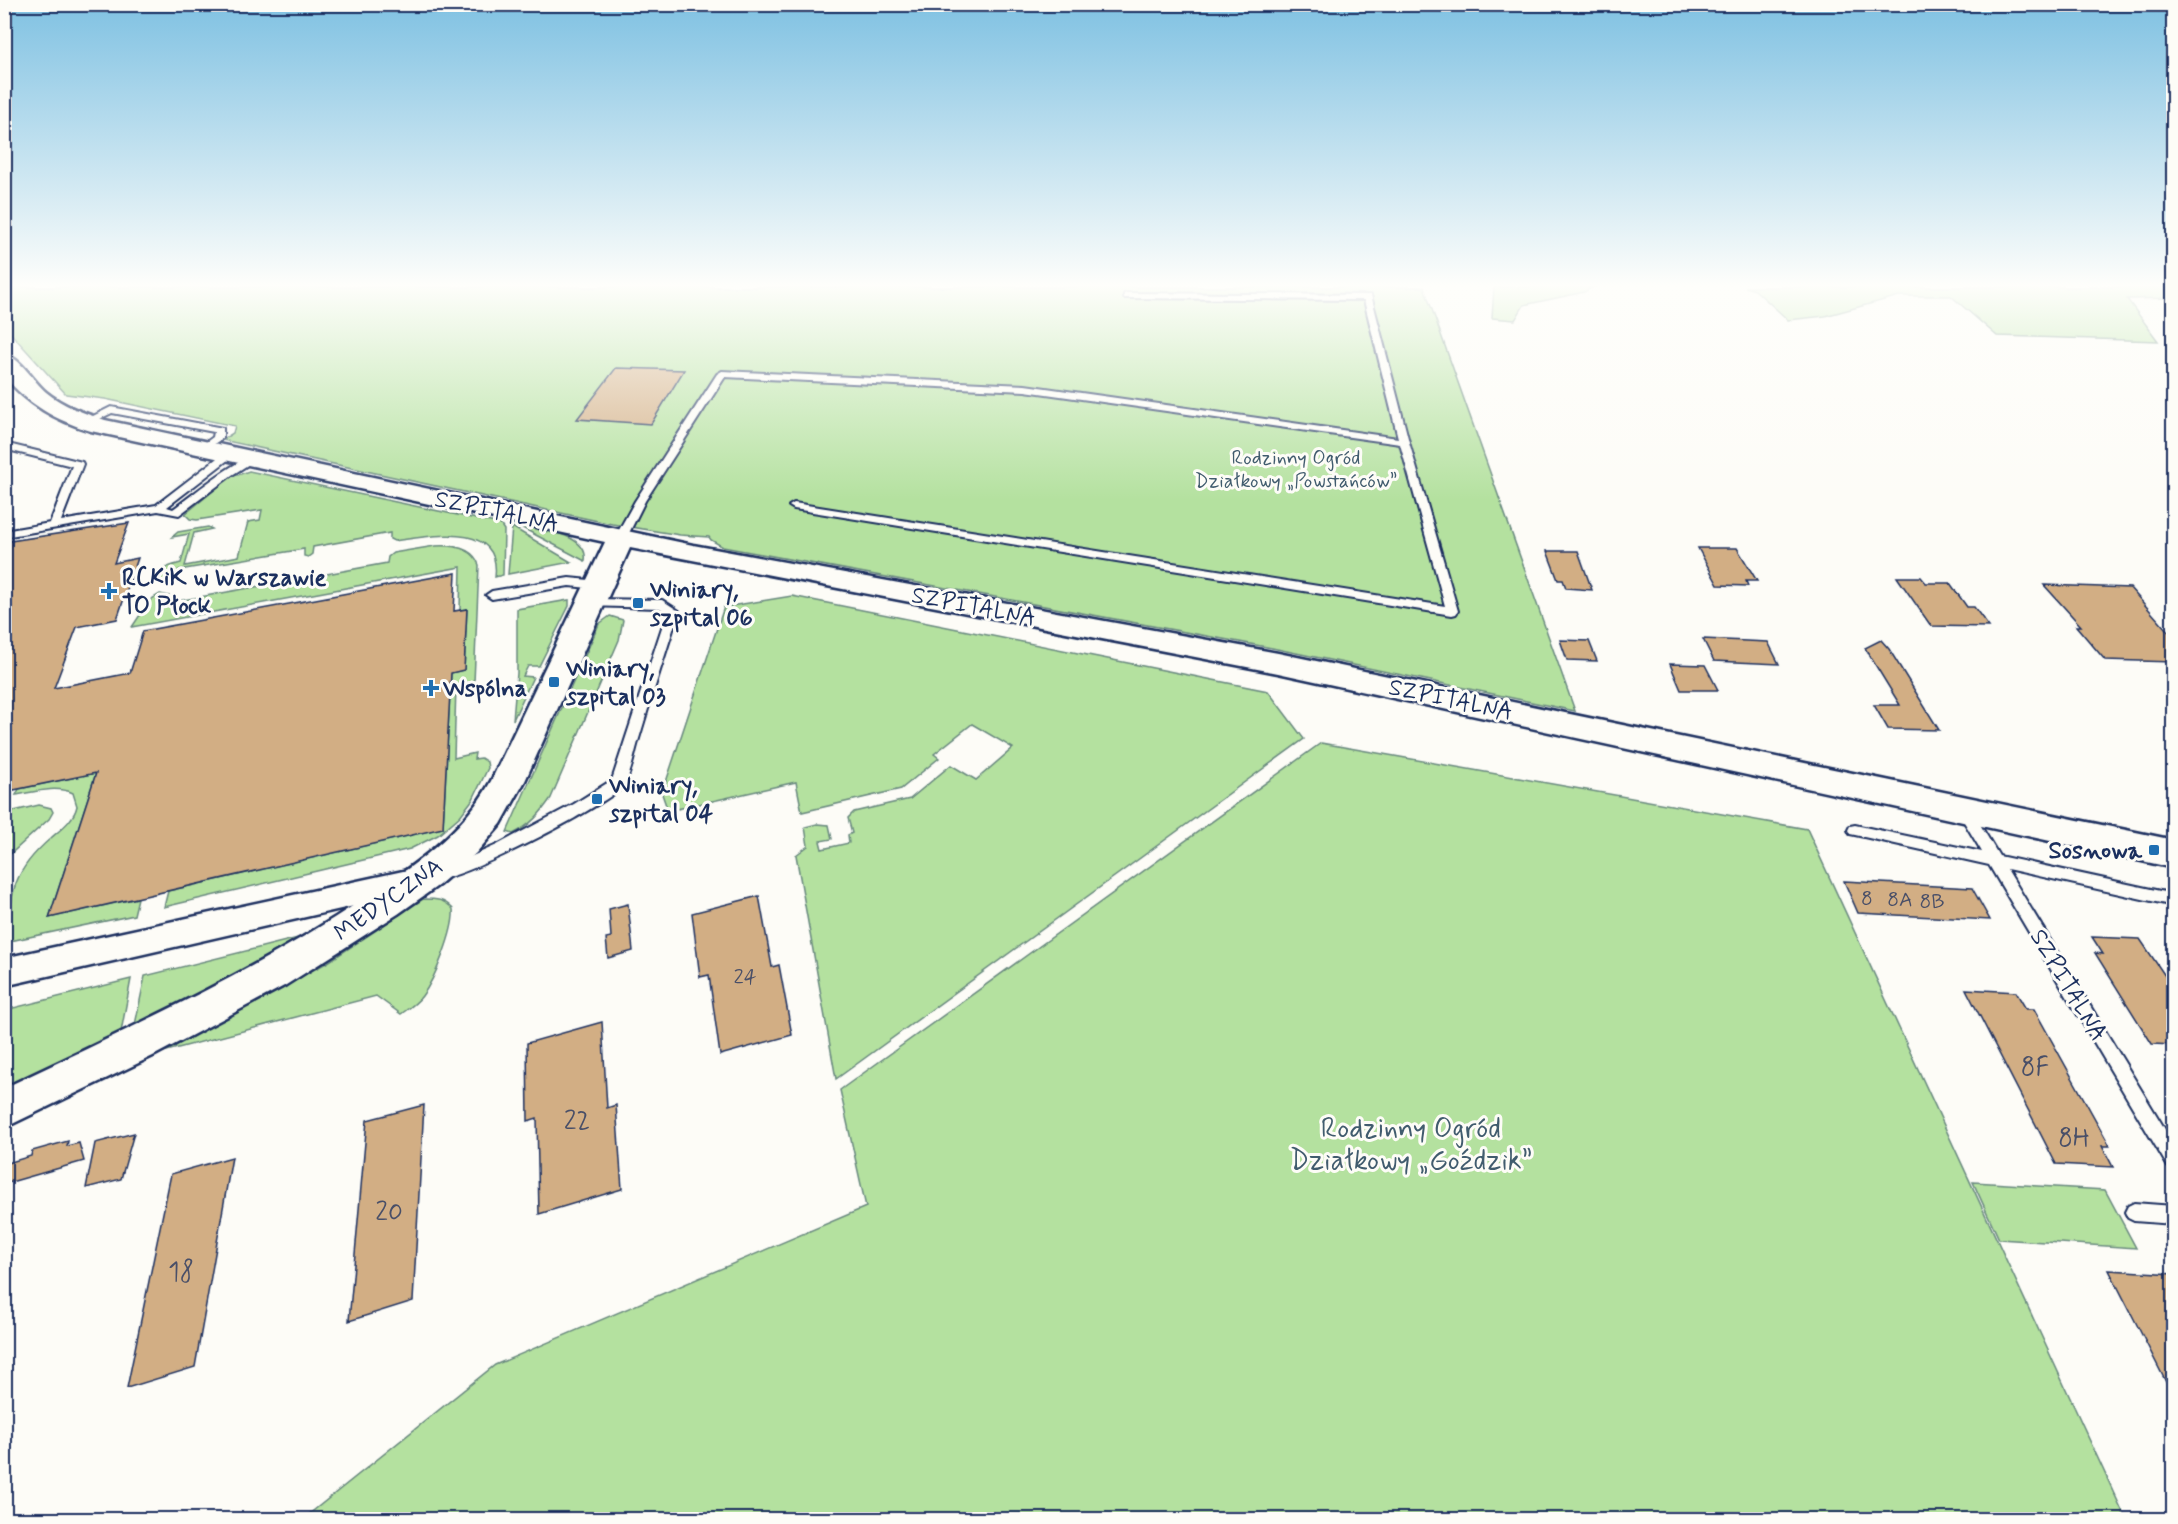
<svg xmlns="http://www.w3.org/2000/svg" width="2178" height="1524" viewBox="0 0 2178 1524" font-family="Mynerve,sans-serif">
<style>
.green{fill:#b4e19f;stroke:#68887e;stroke-width:1.5}
.building{fill:#d2ae84;stroke:#1b2f5e;stroke-width:1.5}
.lines{fill:none;stroke-linecap:round;stroke-linejoin:round}
.lane-casing{stroke:#1b2f5e;stroke-width:4}
.street-casing{stroke:#1b2f5e;stroke-width:5}
.secondary-casing{stroke:#1b2f5e;stroke-width:5}
.lane{fill:#fdfcf7;fill-rule:evenodd}
.street{fill:#fdfcf7;fill-rule:evenodd}
.secondary{fill:#fdfcf7;fill-rule:evenodd}
.poi-dot{fill:#1f6fb2;stroke:#fdfcf7;stroke-width:2}
.labels{text-anchor:middle;stroke-width:6;stroke-linejoin:round;paint-order:stroke}
.far-park-label{font-size:20px;fill:#415c6e;stroke:#fdfcf7}
.number-label{font-size:21px;fill:#494f68}
.street-label{font-size:24px;fill:#1b2f5e;stroke:#fdfcf7}
.poi-label{font-size:24px;font-weight:bold;fill:#1b2f5e;stroke:#fdfcf7;text-anchor:start}
.near-number-label{font-size:26px;fill:#494f68}
.near-park-label{font-size:28px;fill:#415c6e;stroke:#fdfcf7}
</style>
<rect width="100%" height="100%" fill="#fdfcf7"/>
<filter id="ink" filterUnits="userSpaceOnUse"><feTurbulence type="fractalNoise" baseFrequency=".0167" numOctaves="2"/><feDisplacementMap in="SourceGraphic" scale="12" xChannelSelector="R" yChannelSelector="G"/><feConvolveMatrix kernelMatrix="1 2 1 2 8 2 1 2 1" color-interpolation-filters="sRGB"/></filter>
<g filter="url(#ink)">
<g class="green">
<polygon points="4,287 1424,287 1575,711 1272,648 723,547 711,540 709,537 680,535 612,524 222,440 233,433 235,426 105,399 66,394 5,327"/>
<polygon points="1494,287 1593,287 1584,292 1524,305 1515,320 1492,318"/>
<polygon points="1745,287 2173,287 2174,298 2127,299 2158,341 1997,336 1951,296 1899,296 1825,316 1788,320 1755,290"/>
<path d="M 249,471 L 500,524 L 504,530 L 503,575 L 495,577 C 502,519 427,537 394,541 L 390,539 L 390,533 L 313,547 L 312,554 L 308,557 L 304,556 L 304,549 L 179,570 L 174,580 L 164,583 L 160,581 C 160,567 169,566 181,563 L 189,534 L 172,537 L 178,532 L 208,527 L 212,529 L 194,533 L 185,566 L 239,556 L 248,522 L 260,520 L 262,510 L 197,520 L 190,519 L 185,514 L 234,474 L 238,475 Z"/>
<path d="M 515,524 C 535,528 590,533 585,561 Z"/>
<polygon points="512,527 571,562 508,574"/>
<path d="M 435,546 C 451,545 473,547 479,565 L 474,682 L 456,685 L 454,758 L 475,753 L 474,759 L 481,758 L 487,762 L 488,768 L 473,799 L 460,816 L 438,835 L 410,849 L 164,907 L 168,891 L 443,828 L 451,673 L 464,670 L 467,609 L 460,610 L 461,567 L 132,627 L 150,600 L 160,594 L 169,596 L 167,603 L 387,563 L 388,557 L 393,553 Z"/>
<polygon points="792,596 1268,691 1304,739 836,1079 796,855 808,846 805,827 817,824 829,825 832,839 820,841 822,849 849,843 848,835 852,833 848,818 854,812 910,799 951,765 976,780 1013,748 972,724 934,754 939,758 901,789 802,812 796,782 668,811 662,794 724,607"/>
<polygon points="569,600 569,606 539,666 528,666 523,676 533,677 513,720 517,673 517,609"/>
<path d="M 610,616 L 623,620 L 619,640 L 551,798 C 540,814 531,825 513,834 L 507,832 L 599,624 Z"/>
<polygon points="1321,743 1807,829 2126,1519 303,1519 495,1365 866,1207 840,1090"/>
<path d="M 96,773 L 49,918 L 138,898 L 134,915 L 10,941 C 8,893 14,870 51,838 C 61,829 74,820 77,806 L 73,793 C 56,785 34,792 16,795 L 19,789 Z"/>
<polygon points="39,805 51,808 53,812 49,819 5,859 5,828 10,812"/>
<path d="M 423,899 C 436,899 444,899 453,909 C 455,929 435,979 422,996 C 417,1003 408,1009 401,1014 L 376,996 L 159,1053 L 328,962 Z"/>
<polygon points="310,935 286,949 135,1025 145,976"/>
<polygon points="131,979 121,1032 5,1089 5,1010"/>
<polygon points="1973,1182 2105,1190 2136,1248 1999,1239"/>
</g>
<g class="building">
<polygon points="616,368 684,370 651,424 577,419"/>
<polygon points="129,523 114,563 138,558 117,619 77,627 54,688 130,673 143,631 456,573 454,611 467,609 464,670 451,673 443,828 49,918 96,773 4,792 4,542"/>
<polygon points="1698,548 1737,548 1757,581 1746,581 1748,586 1718,585"/>
<polygon points="1547,551 1578,551 1592,590 1566,588 1563,580 1558,580"/>
<polygon points="1897,577 1921,577 1926,583 1950,583 1967,607 1974,607 1989,627 1931,626"/>
<polygon points="2044,585 2130,588 2174,638 2174,662 2105,660 2076,626 2081,626"/>
<polygon points="1703,639 1768,642 1779,664 1714,661"/>
<polygon points="1560,640 1589,641 1597,661 1567,660"/>
<polygon points="1881,640 1889,649 1939,730 1888,729 1874,705 1900,705 1865,648"/>
<polygon points="1670,664 1705,665 1718,690 1681,690"/>
<polygon points="1844,881 1972,888 1990,920 1858,913"/>
<polygon points="759,896 772,967 779,965 792,1035 720,1055 709,975 700,977 692,913"/>
<polygon points="628,904 633,951 608,958 606,938 611,937 609,909"/>
<polygon points="2092,937 2140,939 2174,989 2174,1045 2152,1044 2095,953 2103,954"/>
<polygon points="1966,989 2016,992 2026,1009 2034,1009 2110,1146 2102,1146 2113,1167 2056,1164"/>
<polygon points="602,1022 607,1108 616,1105 622,1189 539,1214 537,1118 528,1121 527,1043"/>
<polygon points="424,1105 413,1301 349,1321 367,1120"/>
<polygon points="134,1133 121,1179 86,1188 95,1143"/>
<polygon points="68,1141 67,1146 79,1143 84,1161 4,1184 4,1164 31,1156 32,1151"/>
<polygon points="232,1157 195,1367 127,1388 171,1174"/>
<polygon points="2109,1270 2174,1274 2174,1398 2134,1319"/>
</g>
<g class="lines">
<defs>
<g id="lane">
<polygon points="1127,293 1371,295 1409,442 1458,611 1456,614 1452,615 794,509 789,506 794,503 1445,606 1400,444 1025,391 725,377 645,501 626,539 620,542 614,539 635,501 717,374 722,371 1025,385 1398,438 1364,300 1124,298 1124,294"/>
<polygon points="111,407 223,428 223,438 203,451 198,448 213,437 214,432 112,413 89,424 81,422"/>
<path d="M 4,443 L 82,462 L 83,464 L 61,521 L 156,505 L 225,452 L 233,452 L 233,456 L 167,507 L 173,509 C 189,498 239,455 256,457 L 257,459 L 232,475 L 179,515 L 158,511 L 4,537 L 4,531 L 50,523 L 72,466 L 4,449 Z"/>
<polygon points="569,578 599,581 605,585 599,589 569,586 492,599 486,595 492,591"/>
<path d="M 591,599 L 662,600 L 679,611 C 665,655 651,698 638,742 C 634,755 631,774 624,785 C 610,804 452,886 433,879 L 431,875 L 433,871 L 459,862 L 497,845 L 574,804 L 612,780 L 667,612 L 659,608 L 587,606 L 585,603 Z"/>
<polygon points="1964,805 1969,806 1999,856 2174,894 2174,906 2007,869 2174,1144 2174,1169 2168,1167 1989,865 1855,835 1850,834 1848,830 1850,826 1855,825 1982,852 1957,810 1959,806"/>
<polygon points="2134,1203 2174,1206 2174,1224 2134,1221 2128,1218 2125,1212 2128,1206"/>
</g>
<polygon id="street" points="417,868 428,871 433,880 428,889 4,986 4,958"/>
<path id="secondary" d="M 4,354 C 21,358 33,381 46,392 C 63,406 84,413 105,420 L 693,545 L 1278,653 L 2174,840 L 2174,868 L 1278,673 L 630,548 L 525,781 L 501,824 L 476,853 L 439,885 L 398,914 L 286,985 L 153,1056 L 4,1128 L 4,1088 C 126,1030 250,974 362,900 C 412,867 462,834 491,781 L 605,542 L 91,431 C 55,420 29,405 4,376 Z"/>
</defs>
<use href="#lane" class="lane-casing"/>
<use href="#street" class="street-casing"/>
<use href="#secondary" class="secondary-casing"/>
<use href="#lane" class="lane"/>
<use href="#street" class="street"/>
<use href="#secondary" class="secondary"/>
</g>
</g>
<linearGradient id="sky" x2="0" y2="1"><stop stop-color="#7fc1e2"/><stop offset="0.57" stop-color="#fefefb"/><stop offset="1" stop-color="#fefefb" stop-opacity="0"/></linearGradient>
<rect width="2178" height="500" fill="url(#sky)"/>
<g class="poi-dot">
<path d="M106 582h6v6h6v6h-6v6h-6v-6h-6v-6h6z"/>
<rect x="632" y="597" width="12" height="12" rx="3"/>
<rect x="548" y="676" width="12" height="12" rx="3"/>
<path d="M428 679h6v6h6v6h-6v6h-6v-6h-6v-6h6z"/>
<rect x="591" y="793" width="12" height="12" rx="3"/>
<rect x="2148" y="844" width="12" height="12" rx="3"/>
</g>
<g class="labels">
<g class="far-park-label">
<text x="1296" y="464">Rodzinny Ogród<tspan x="1296" dy="23">Działkowy „Powstańców”</tspan></text>
</g>
<g class="number-label">
<text x="1867" y="905">8</text>
<text x="1900" y="906">8A</text>
<text x="1932" y="908">8B</text>
<text x="745" y="983">24</text>
</g>
<g class="street-label">
<text transform="translate(497 511) rotate(12)" y="8">SZPITALNA</text>
<text transform="translate(974 606) rotate(11)" y="8">SZPITALNA</text>
<text transform="translate(1451 699) rotate(12)" y="8">SZPITALNA</text>
<text transform="translate(388 899) rotate(-35)" y="8">MEDYCZNA</text>
<text transform="translate(2069 985) rotate(59)" y="8">SZPITALNA</text>
</g>
<g class="poi-label">
<text x="122" y="585">RCKiK w Warszawie<tspan x="122" dy="28">TO Płock</tspan></text>
<text x="650" y="597">Winiary,<tspan x="650" dy="28">szpital 06</tspan></text>
<text x="566" y="676">Winiary,<tspan x="566" dy="28">szpital 03</tspan></text>
<text x="443" y="696">Wspólna</text>
<text x="609" y="793">Winiary,<tspan x="609" dy="28">szpital 04</tspan></text>
<text x="2142" y="858" text-anchor="end">Sosnowa</text>
</g>
<g class="near-number-label">
<text x="2035" y="1075">8F</text>
<text x="577" y="1129">22</text>
<text x="2074" y="1146">8H</text>
<text x="389" y="1220">20</text>
<text x="181" y="1280">18</text>
</g>
<g class="near-park-label">
<text x="1411" y="1137">Rodzinny Ogród<tspan x="1411" dy="32">Działkowy „Goździk”</tspan></text>
</g>
</g>
<rect width="2178" height="1524" fill="none" stroke="#fdfcf7" stroke-width="24"/>
<rect x="12" y="12" width="2154" height="1500" fill="none" stroke="#1b2f5e" stroke-width="2" filter="url(#ink)"/>
</svg>
